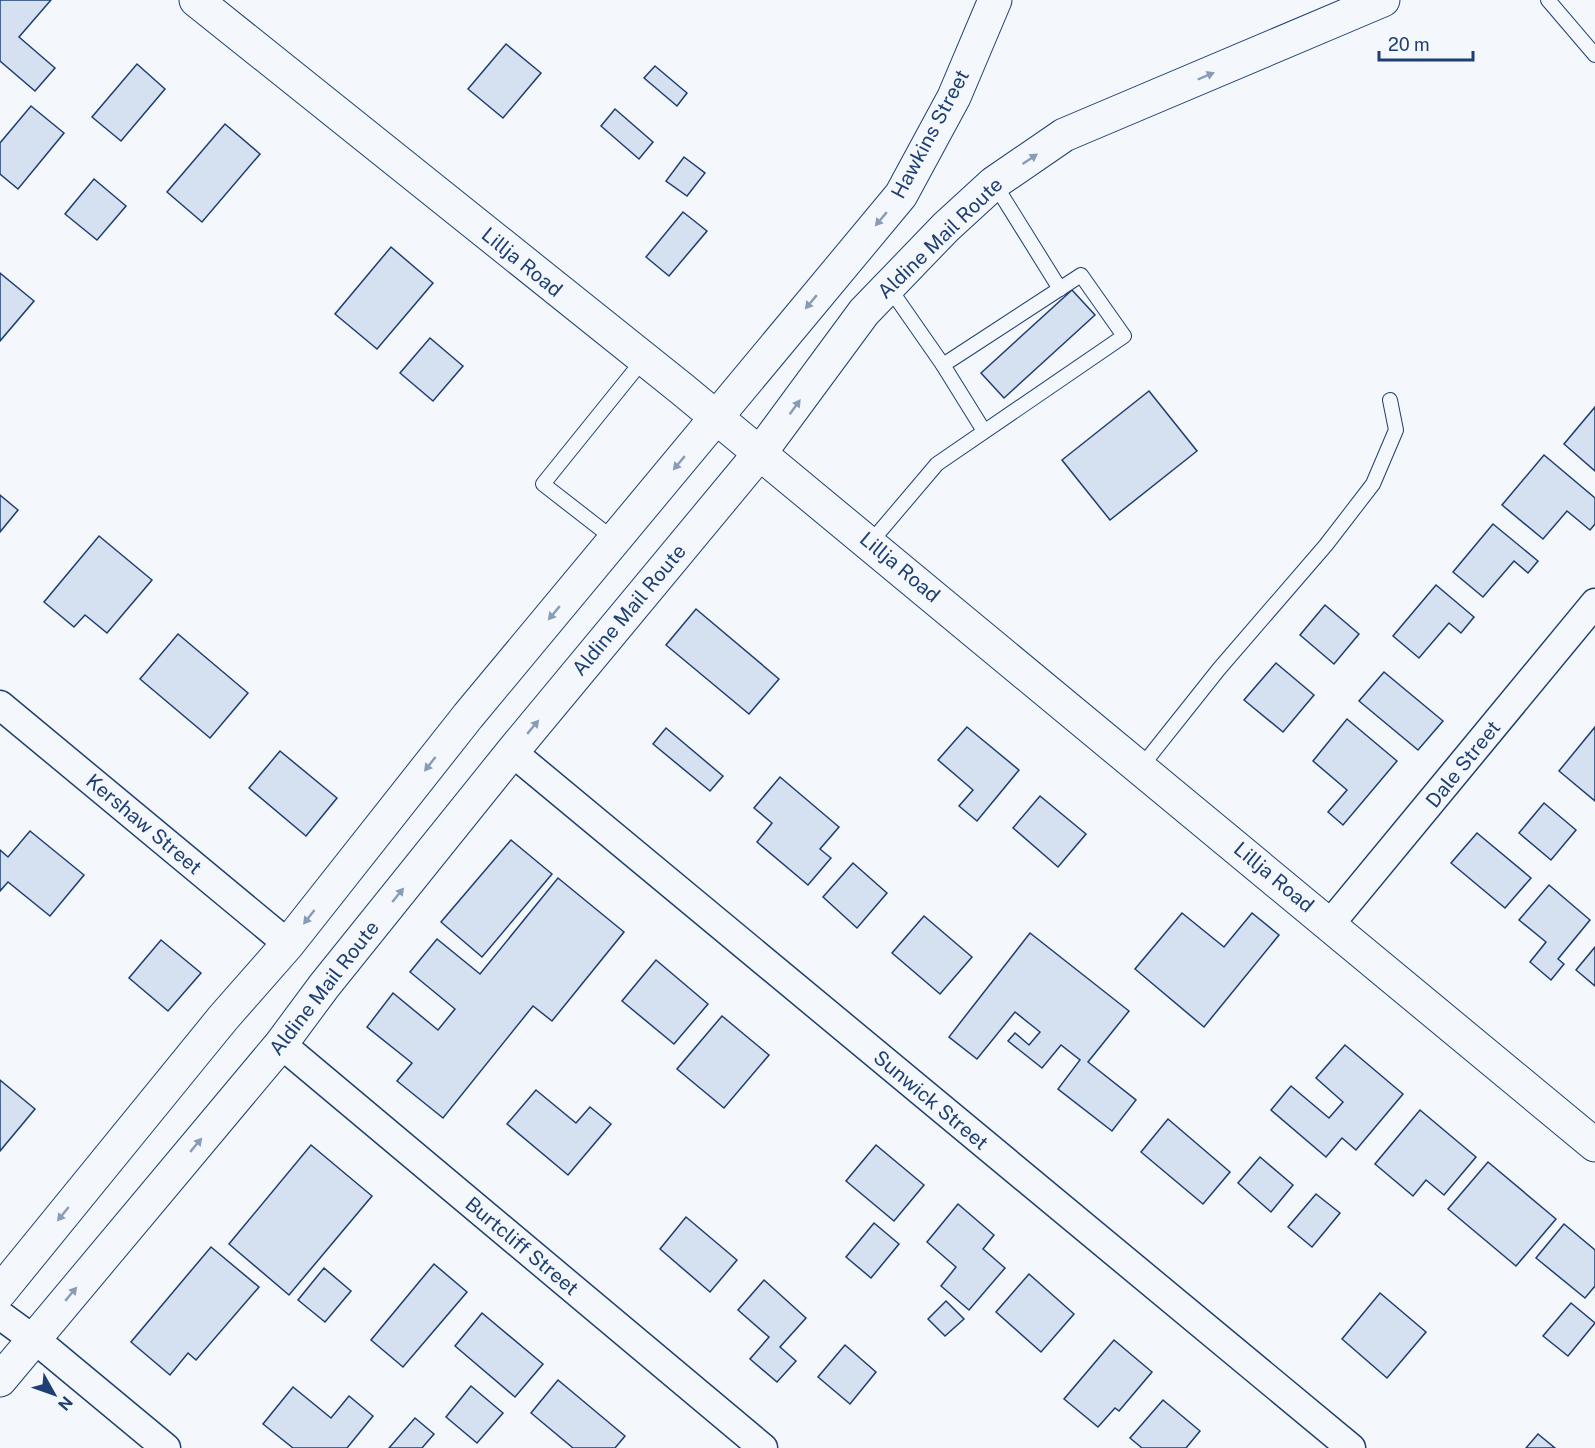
<svg xmlns="http://www.w3.org/2000/svg" width="1595" height="1448" viewBox="0 0 1595 1448" font-family="'Public Sans',sans-serif">
<style>
.building{fill:#d5e0f0;stroke:#1d3f73;stroke-width:1.5}
.lines{fill:none;stroke-linecap:round;stroke-linejoin:round}
.service-casing{stroke:#1d3f73;stroke-width:16}
.minor-casing{stroke:#1d3f73;stroke-width:31}
.tertiary-casing{stroke:#1d3f73;stroke-width:35}
.secondary-casing{stroke:#1d3f73;stroke-width:35}
.service{stroke:#f4f7fb;stroke-width:14}
.minor{stroke:#f4f7fb;stroke-width:28}
.tertiary{stroke:#f4f7fb;stroke-width:33}
.secondary{stroke:#f4f7fb;stroke-width:33}
.oneway{fill:#889bb7}
.labels{text-anchor:middle;stroke-width:4.5;stroke-linejoin:round;paint-order:stroke}
.street-label{font-size:20px;fill:#1d3f73;stroke:#f4f7fb}
</style>
<rect width="100%" height="100%" fill="#f4f7fb"/>
<g class="building">
<polygon points="0,0 51,0 19,37 55,68 35,91 0,61"/>
<polygon points="506,44 541,73 503,118 468,89"/>
<polygon points="137,64 165,89 121,141 92,117"/>
<polygon points="655,66 687,93 677,106 644,78"/>
<polygon points="31,106 64,133 18,189 0,174 0,143"/>
<polygon points="615,109 653,142 639,159 601,126"/>
<polygon points="225,124 260,154 202,222 167,192"/>
<polygon points="684,157 705,173 687,196 666,181"/>
<polygon points="94,179 126,206 97,240 65,214"/>
<polygon points="683,212 707,231 669,276 646,257"/>
<polygon points="391,247 433,283 377,349 335,314"/>
<polygon points="0,273 34,301 0,341"/>
<polygon points="1072,290 1095,315 1004,398 981,373"/>
<polygon points="430,338 463,366 433,401 400,373"/>
<polygon points="1149,391 1197,451 1110,520 1062,460"/>
<polygon points="1595,407 1595,471 1564,444"/>
<polygon points="1544,455 1595,498 1595,524 1590,530 1567,511 1543,539 1502,505"/>
<polygon points="0,495 18,510 0,532"/>
<polygon points="1493,524 1538,561 1528,573 1514,561 1483,597 1453,572"/>
<polygon points="99,536 152,580 107,633 85,615 74,627 44,602"/>
<polygon points="1436,585 1474,617 1461,633 1449,623 1419,658 1393,636"/>
<polygon points="1325,605 1359,634 1334,664 1300,635"/>
<polygon points="696,609 779,679 749,714 666,645"/>
<polygon points="178,634 248,693 210,738 140,679"/>
<polygon points="1276,663 1314,695 1283,732 1244,700"/>
<polygon points="1384,672 1443,721 1418,750 1359,701"/>
<polygon points="1347,719 1397,761 1343,825 1328,812 1347,790 1313,761"/>
<polygon points="967,727 1019,770 977,821 959,806 973,790 938,760"/>
<polygon points="1595,727 1595,801 1559,771"/>
<polygon points="666,728 723,776 710,791 653,744"/>
<polygon points="280,751 337,798 306,836 249,788"/>
<polygon points="780,777 839,827 820,849 831,858 808,885 757,842 772,823 754,808"/>
<polygon points="1040,796 1086,834 1058,867 1013,828"/>
<polygon points="1544,803 1576,830 1551,860 1519,833"/>
<polygon points="30,831 84,875 50,916 8,882 0,891 0,850 8,857"/>
<polygon points="1477,833 1531,878 1505,908 1451,863"/>
<polygon points="511,840 552,874 482,957 441,922"/>
<polygon points="853,863 887,893 857,928 823,897"/>
<polygon points="558,878 624,932 552,1021 533,1006 443,1118 397,1081 412,1063 367,1027 393,993 438,1030 455,1009 410,972 437,939 480,974"/>
<polygon points="1549,885 1590,920 1558,959 1564,964 1551,980 1530,962 1546,942 1519,920"/>
<polygon points="1182,913 1224,947 1252,913 1279,935 1204,1027 1135,969"/>
<polygon points="924,916 972,957 940,994 892,953"/>
<polygon points="1030,933 1129,1011 1088,1062 1136,1100 1112,1131 1058,1089 1080,1060 1061,1045 1042,1068 1008,1041 1015,1033 1029,1045 1040,1032 1015,1012 977,1059 949,1037"/>
<polygon points="161,940 201,973 168,1011 129,978"/>
<polygon points="1595,947 1595,986 1576,970"/>
<polygon points="656,960 708,1004 674,1044 622,1001"/>
<polygon points="722,1016 769,1055 724,1108 677,1069"/>
<polygon points="1345,1045 1403,1094 1356,1150 1342,1138 1326,1157 1271,1110 1291,1086 1329,1118 1343,1102 1316,1078"/>
<polygon points="0,1080 35,1109 0,1151"/>
<polygon points="536,1090 576,1123 590,1107 611,1124 568,1175 507,1124"/>
<polygon points="1420,1110 1476,1157 1444,1195 1426,1180 1413,1196 1375,1164"/>
<polygon points="1168,1119 1230,1172 1203,1204 1141,1152"/>
<polygon points="311,1145 372,1196 289,1295 229,1244"/>
<polygon points="876,1145 924,1185 894,1221 846,1181"/>
<polygon points="1260,1157 1293,1185 1271,1212 1238,1183"/>
<polygon points="1488,1162 1556,1219 1516,1266 1448,1209"/>
<polygon points="1316,1194 1340,1213 1312,1247 1288,1227"/>
<polygon points="958,1204 994,1235 983,1249 1005,1268 969,1310 941,1286 956,1267 927,1242"/>
<polygon points="686,1217 737,1260 710,1292 660,1249"/>
<polygon points="874,1223 899,1244 871,1278 846,1257"/>
<polygon points="1564,1224 1595,1250 1595,1286 1585,1298 1536,1258"/>
<polygon points="211,1247 259,1287 196,1360 188,1353 170,1375 131,1342"/>
<polygon points="434,1264 467,1292 403,1367 371,1340"/>
<polygon points="324,1268 351,1291 325,1322 298,1300"/>
<polygon points="1029,1274 1074,1314 1041,1352 996,1312"/>
<polygon points="764,1280 806,1318 780,1347 796,1361 777,1382 750,1359 769,1337 738,1310"/>
<polygon points="1380,1293 1426,1332 1387,1378 1342,1339"/>
<polygon points="946,1301 964,1319 945,1336 928,1319"/>
<polygon points="1571,1303 1595,1323 1568,1356 1543,1336"/>
<polygon points="482,1313 543,1364 515,1397 455,1346"/>
<polygon points="1114,1340 1152,1372 1119,1411 1115,1408 1098,1427 1064,1399"/>
<polygon points="845,1345 876,1372 850,1404 818,1377"/>
<polygon points="558,1380 625,1436 615,1448 573,1448 531,1413"/>
<polygon points="471,1386 503,1413 477,1443 446,1417"/>
<polygon points="293,1387 331,1418 349,1396 373,1416 347,1448 293,1448 263,1424"/>
<polygon points="1163,1400 1200,1431 1186,1448 1142,1448 1130,1438"/>
<polygon points="415,1418 434,1434 422,1448 389,1448"/>
<polygon points="1538,1434 1555,1448 1526,1448"/>
</g>
<g class="lines">
<defs>
<g id="service">
<polyline points="1548,0 1595,55"/>
<polyline points="994,183 1060,289"/>
<polyline points="888,286 943,365"/>
<polyline points="615,540 543,484 643,360"/>
<polyline points="870,543 937,464 1124,336 1081,275 943,365 984,431"/>
<polyline points="1141,767 1219,669 1326,545 1373,484 1396,430 1390,400"/>
</g>
<g id="minor">
<polyline points="0,705 288,944"/>
<polyline points="512,752 1351,1448"/>
<polyline points="1330,924 1595,603"/>
<polyline points="281,1044 763,1448"/>
<polyline points="0,1315 48,1350 166,1448"/>
</g>
<polyline id="tertiary" points="196,0 682,389 1595,1145"/>
<g id="secondary">
<polyline points="0,1292 223,1018 288,944 468,716 901,195 954,97 995,0"/>
<polyline points="0,1380 281,1044 324,986 512,752 760,453 864,312 946,227 994,183 1064,135 1383,0"/>
</g>
</defs>
<use href="#service" class="service-casing"/>
<use href="#minor" class="minor-casing"/>
<use href="#tertiary" class="tertiary-casing"/>
<use href="#secondary" class="secondary-casing"/>
<use href="#service" class="service"/>
<use href="#minor" class="minor"/>
<use href="#tertiary" class="tertiary"/>
<use href="#secondary" class="secondary"/>
</g>
<defs><path id="oneway-solid" d="M-6-.8H1V-3.2L6.5 0L1 3.2V.8H-6Z" transform="scale(1.5)"/></defs>
<g class="oneway">
<use href="#oneway-solid" transform="translate(1206 76) rotate(-23)"/>
<use href="#oneway-solid" transform="translate(1030 159) rotate(-34)"/>
<use href="#oneway-solid" transform="translate(881 219) rotate(130)"/>
<use href="#oneway-solid" transform="translate(811 302) rotate(130)"/>
<use href="#oneway-solid" transform="translate(795 407) rotate(-54)"/>
<use href="#oneway-solid" transform="translate(679 463) rotate(130)"/>
<use href="#oneway-solid" transform="translate(554 613) rotate(130)"/>
<use href="#oneway-solid" transform="translate(533 727) rotate(-50)"/>
<use href="#oneway-solid" transform="translate(430 764) rotate(128)"/>
<use href="#oneway-solid" transform="translate(398 895) rotate(-51)"/>
<use href="#oneway-solid" transform="translate(309 917) rotate(128)"/>
<use href="#oneway-solid" transform="translate(196 1145) rotate(-50)"/>
<use href="#oneway-solid" transform="translate(63 1214) rotate(129)"/>
<use href="#oneway-solid" transform="translate(71 1294) rotate(-50)"/>
</g>
<g class="labels">
<g class="street-label">
<text transform="translate(930 134) rotate(-62)" y="7">Hawkins Street</text>
<text transform="translate(940 238) rotate(-44)" y="7">Aldine Mail Route</text>
<text transform="translate(522 262) rotate(39)" y="7">Lillja Road</text>
<text transform="translate(900 567) rotate(40)" y="7">Lillja Road</text>
<text transform="translate(629 610) rotate(-50)" y="7">Aldine Mail Route</text>
<text transform="translate(1463 764) rotate(-51)" y="7">Dale Street</text>
<text transform="translate(144 824) rotate(40)" y="7">Kershaw Street</text>
<text transform="translate(1274 877) rotate(40)" y="7">Lillja Road</text>
<text transform="translate(324 988) rotate(-52)" y="7">Aldine Mail Route</text>
<text transform="translate(931 1100) rotate(40)" y="7">Sunwick Street</text>
<text transform="translate(522 1246) rotate(40)" y="7">Burtcliff Street</text>
</g>
</g>
<g transform="translate(54 1394) rotate(130)" stroke="#f4f7fb" stroke-width="4.5" paint-order="stroke">
<path d="M0-4.5L10 22L0 15L-10 22Z" fill="#1d3f73"/>
<text y="-9" font-size="16" font-weight="bold" text-anchor="middle" fill="#1d3f73">N</text>
</g>
<path d="M1379 51v9h94v-9" fill="none" stroke="#1d3f73" stroke-width="3"/>
<text x="1388" y="51" font-size="18" fill="#1d3f73" stroke="#f4f7fb" stroke-width="4.5" paint-order="stroke">20 m</text>
</svg>
